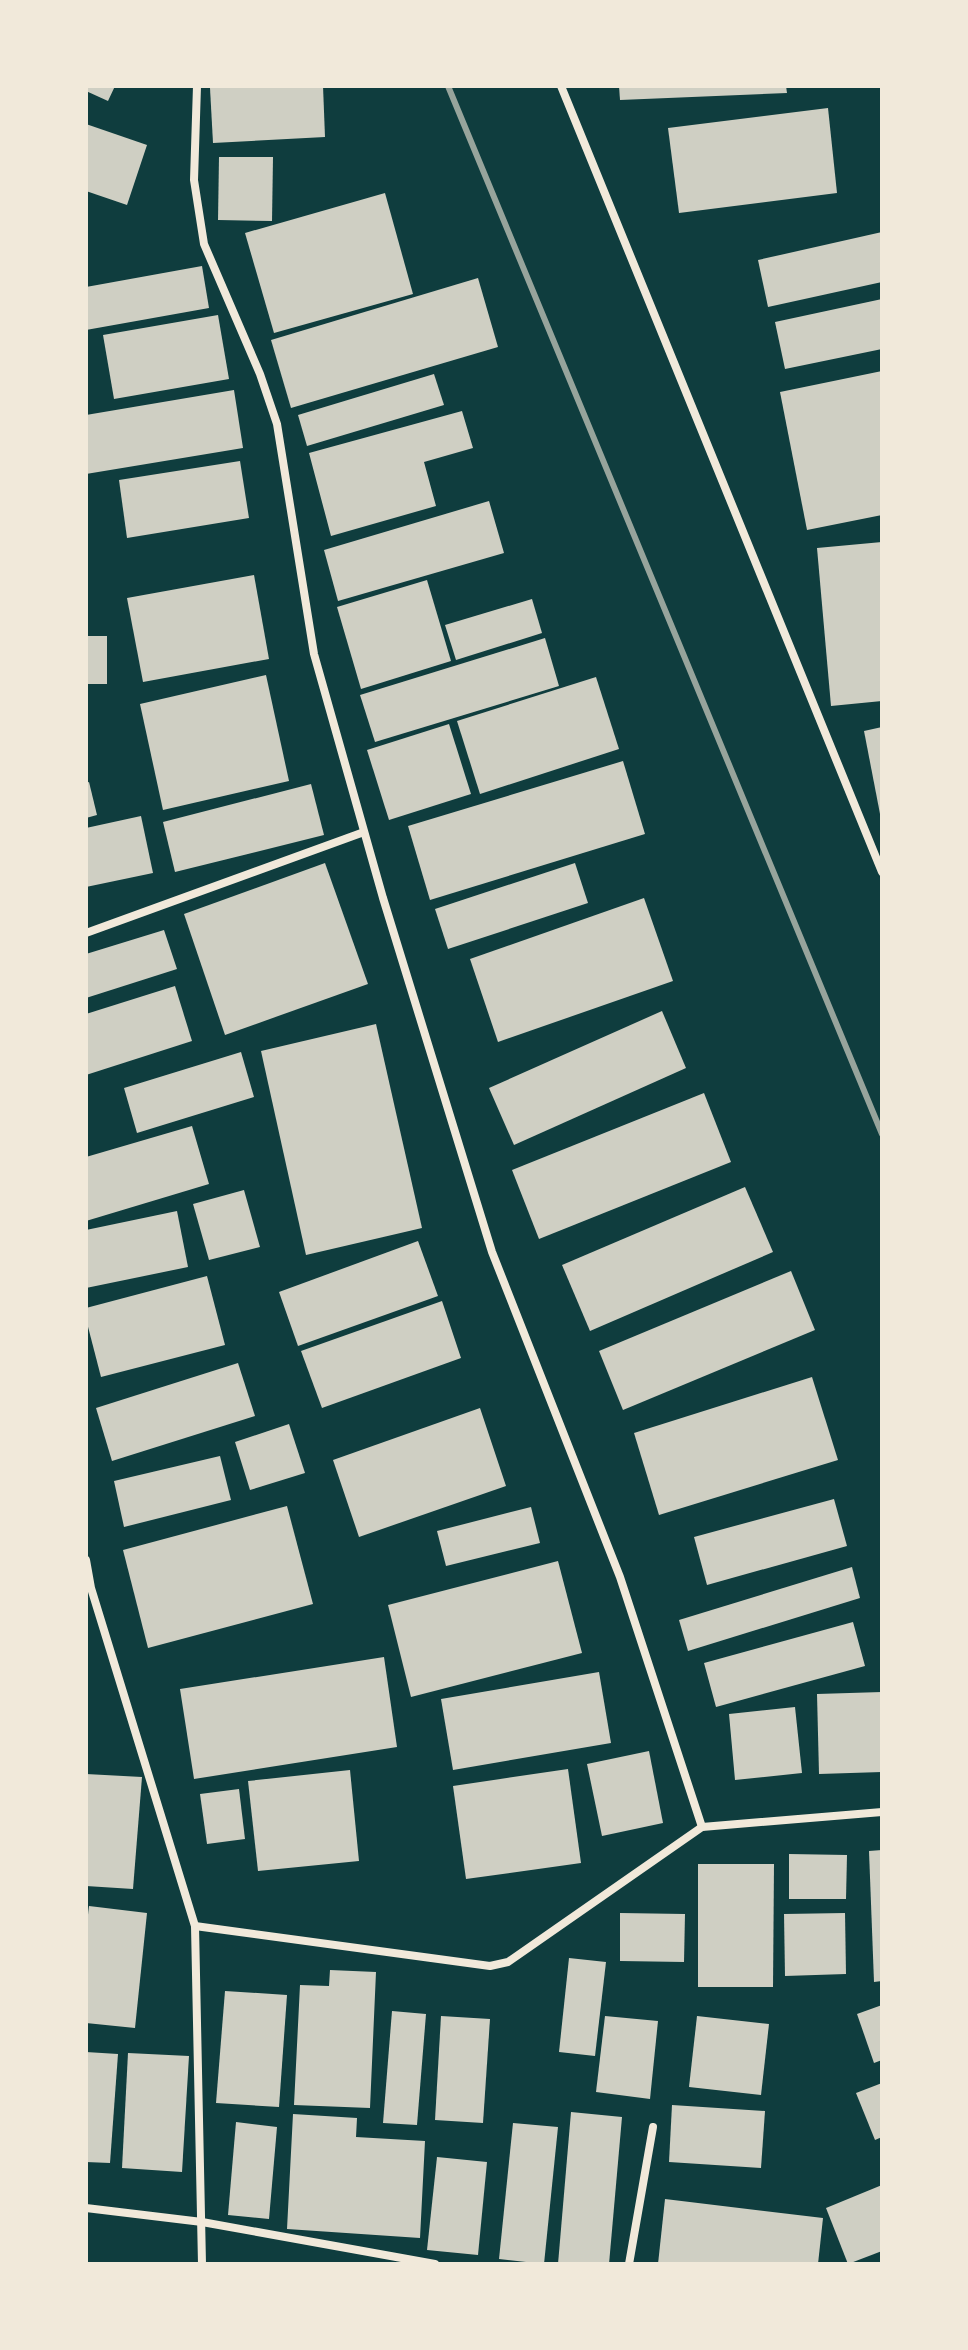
<svg xmlns="http://www.w3.org/2000/svg" width="968" height="2350" viewBox="0 0 968 2350" font-family="Ubuntu,sans-serif">
<style>
.building{fill:#cfcfc3}
.lines{fill:none;stroke-linecap:round;stroke-linejoin:round}
.minor{stroke:#f1e9da;stroke-width:8}
.rail{stroke:#97a49c;stroke-width:6}
</style>
<rect width="100%" height="100%" fill="#0f3d3e"/>
<g class="building">
<polygon points="86,86 115,86 108,101 86,91"/>
<polygon points="252,86 323,86 325,137 213,143 210,88"/>
<polygon points="619,86 786,86 787,93 620,100"/>
<polygon points="828,108 837,193 679,213 668,128"/>
<polygon points="86,124 147,145 127,205 86,191"/>
<polygon points="219,157 273,157 272,221 218,220"/>
<polygon points="385,193 413,294 274,333 245,233"/>
<polygon points="882,232 882,282 768,307 758,260"/>
<polygon points="202,266 209,308 86,330 86,287"/>
<polygon points="478,278 498,347 291,408 271,340"/>
<polygon points="882,299 882,349 785,369 775,322"/>
<polygon points="218,315 229,379 114,399 103,335"/>
<polygon points="882,371 882,515 807,530 780,392"/>
<polygon points="434,374 444,405 307,446 298,415"/>
<polygon points="234,390 243,448 86,474 86,415"/>
<polygon points="462,411 473,448 424,462 436,506 331,536 309,453"/>
<polygon points="240,461 249,518 127,538 119,480"/>
<polygon points="489,501 504,553 338,601 324,550"/>
<polygon points="882,542 882,701 831,706 817,548"/>
<polygon points="254,575 269,659 143,682 127,598"/>
<polygon points="427,580 451,661 361,689 337,607"/>
<polygon points="532,599 542,633 456,660 445,625"/>
<rect x="86" y="636" width="21" height="48"/>
<polygon points="545,638 559,686 375,742 360,695"/>
<polygon points="266,675 289,781 163,810 140,704"/>
<polygon points="596,677 619,749 480,794 457,721"/>
<polygon points="449,724 471,794 389,820 367,750"/>
<polygon points="882,727 882,819 881,819 864,731"/>
<polygon points="623,761 645,834 430,900 408,826"/>
<polygon points="89,782 97,815 86,818 86,783"/>
<polygon points="311,784 324,835 175,872 163,822"/>
<polygon points="141,816 153,873 86,887 86,828"/>
<polygon points="325,863 368,984 225,1035 184,914"/>
<polygon points="575,863 588,903 448,949 435,909"/>
<polygon points="644,898 673,981 498,1042 470,959"/>
<polygon points="164,930 177,969 86,998 86,954"/>
<polygon points="175,986 192,1041 86,1075 86,1014"/>
<polygon points="662,1011 686,1068 514,1145 489,1088"/>
<polygon points="376,1024 422,1228 306,1255 261,1051"/>
<polygon points="241,1052 254,1097 137,1133 124,1088"/>
<polygon points="704,1093 731,1162 539,1239 512,1170"/>
<polygon points="192,1126 209,1184 86,1221 86,1157"/>
<polygon points="745,1187 773,1252 590,1331 562,1265"/>
<polygon points="244,1190 260,1247 209,1260 193,1204"/>
<polygon points="177,1211 188,1267 86,1288 86,1230"/>
<polygon points="418,1241 438,1296 298,1346 279,1292"/>
<polygon points="791,1271 815,1330 623,1410 599,1351"/>
<polygon points="207,1276 225,1345 101,1377 86,1319 86,1308"/>
<polygon points="442,1301 461,1358 322,1408 301,1351"/>
<polygon points="238,1363 255,1416 112,1461 96,1408"/>
<polygon points="812,1377 838,1460 659,1515 634,1433"/>
<polygon points="480,1408 506,1486 359,1537 333,1460"/>
<polygon points="289,1424 305,1473 250,1490 235,1442"/>
<polygon points="220,1456 231,1500 124,1527 114,1481"/>
<polygon points="834,1499 847,1546 707,1585 694,1537"/>
<polygon points="287,1506 313,1604 148,1648 123,1550"/>
<polygon points="531,1507 540,1543 446,1566 437,1531"/>
<polygon points="558,1561 582,1653 411,1697 388,1605"/>
<polygon points="852,1567 860,1598 688,1651 679,1620"/>
<polygon points="853,1622 865,1666 716,1707 704,1663"/>
<polygon points="384,1657 397,1747 194,1779 180,1689"/>
<polygon points="599,1672 611,1743 453,1770 441,1699"/>
<polygon points="882,1692 882,1772 819,1774 817,1694"/>
<polygon points="795,1707 802,1773 735,1780 729,1714"/>
<polygon points="649,1751 663,1823 602,1836 587,1764"/>
<polygon points="568,1769 581,1863 466,1879 453,1786"/>
<polygon points="350,1770 359,1861 258,1871 248,1781"/>
<polygon points="86,1774 142,1777 133,1889 86,1886"/>
<polygon points="239,1789 245,1839 207,1844 200,1794"/>
<polygon points="882,1850 882,1981 874,1982 869,1851"/>
<polygon points="789,1854 847,1855 846,1899 789,1899"/>
<polygon points="698,1864 774,1864 773,1987 698,1987"/>
<polygon points="89,1906 147,1913 135,2028 86,2023 86,1931"/>
<polygon points="620,1913 685,1914 684,1962 620,1961"/>
<polygon points="845,1913 846,1974 785,1976 784,1914"/>
<polygon points="569,1958 606,1962 595,2056 559,2052"/>
<polygon points="330,1970 376,1972 370,2108 294,2105 300,1985 329,1986"/>
<polygon points="225,1991 287,1995 279,2107 216,2103"/>
<polygon points="882,2005 882,2060 874,2063 857,2014"/>
<polygon points="392,2011 426,2014 417,2125 383,2123"/>
<polygon points="441,2016 490,2019 483,2123 435,2120"/>
<polygon points="605,2016 658,2021 650,2099 596,2092"/>
<polygon points="697,2016 769,2024 761,2095 689,2087"/>
<polygon points="86,2052 118,2054 110,2163 86,2162"/>
<polygon points="128,2053 189,2056 182,2172 122,2168"/>
<polygon points="882,2083 882,2137 875,2140 856,2093"/>
<polygon points="672,2105 765,2111 761,2168 669,2162"/>
<polygon points="571,2112 622,2117 609,2264 558,2264"/>
<polygon points="293,2114 357,2118 356,2137 425,2141 420,2238 287,2229"/>
<polygon points="236,2122 277,2127 269,2219 228,2215"/>
<polygon points="513,2123 558,2127 544,2264 499,2259"/>
<polygon points="437,2157 487,2162 478,2255 427,2250"/>
<polygon points="882,2185 882,2251 848,2264 826,2208"/>
<polygon points="665,2199 823,2218 818,2264 658,2264"/>
</g>
<g class="lines">
<g class="minor">
<polyline points="197,86 194,180 204,244 260,374 277,424 314,654 383,898 492,1252 620,1577 702,1827"/>
<polyline points="561,86 882,872"/>
<polyline points="86,933 364,832"/>
<polyline points="86,1560 91,1588 195,1926 202,2264"/>
<polyline points="195,1926 490,1966 508,1962 702,1827 882,1812"/>
<polyline points="86,2208 202,2222 435,2264"/>
<polyline points="629,2264 653,2127"/>
</g>
<polyline class="rail" points="448,86 882,1134"/>
</g>
<rect width="968" height="2350" fill="none" stroke="#f1e9da" stroke-width="176"/>
</svg>
